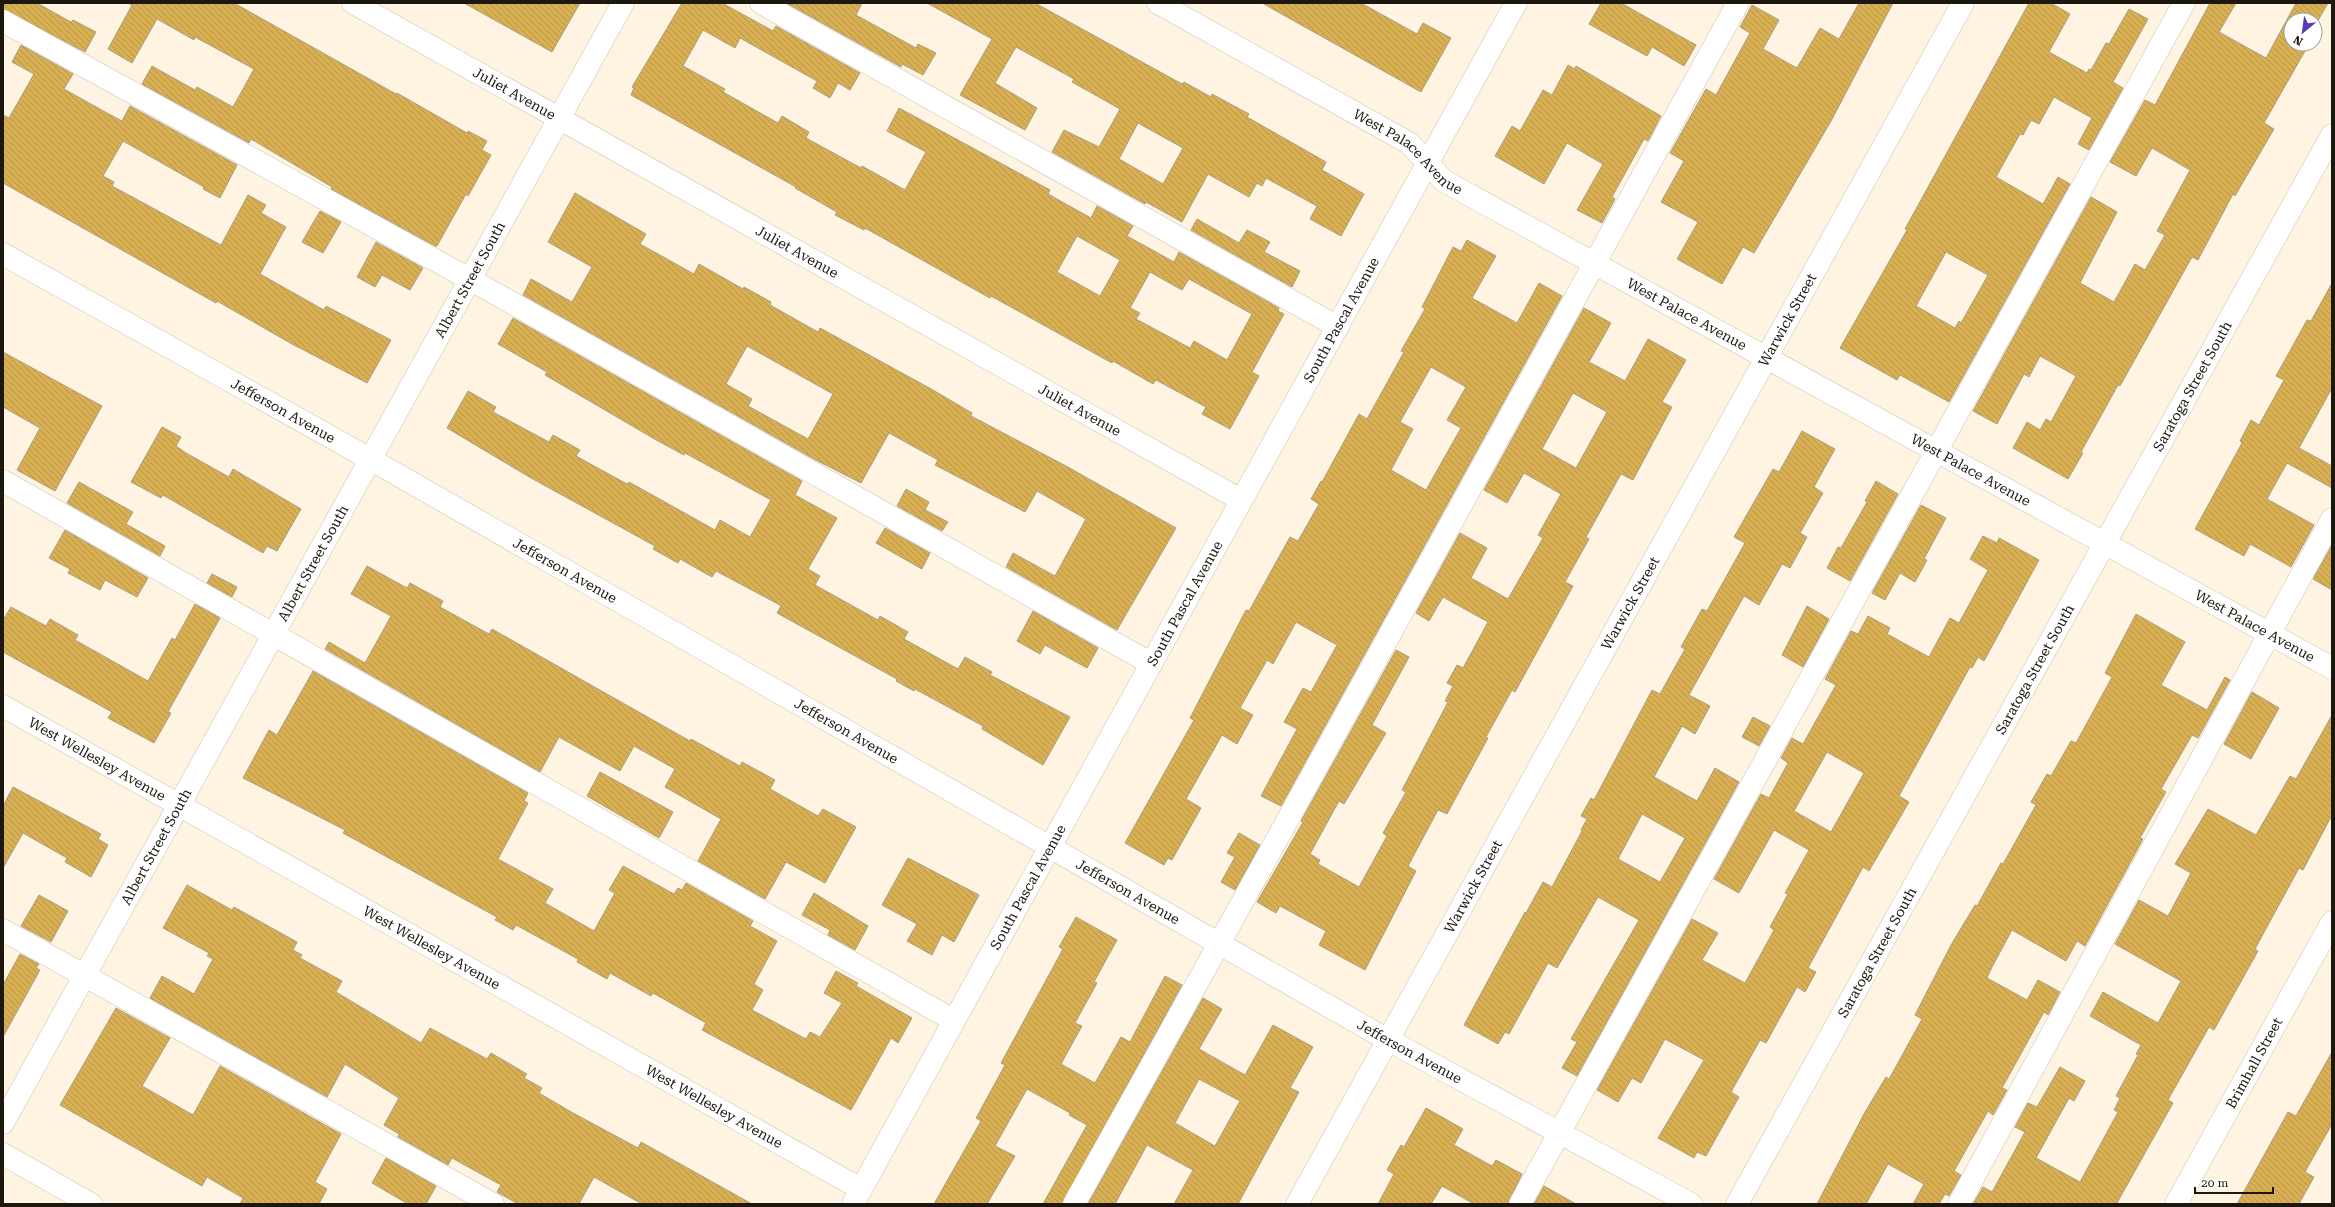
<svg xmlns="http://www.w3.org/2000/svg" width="2335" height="1207" viewBox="0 0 2335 1207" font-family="'Roboto Serif',serif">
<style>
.building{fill:url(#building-back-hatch);stroke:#a99e87;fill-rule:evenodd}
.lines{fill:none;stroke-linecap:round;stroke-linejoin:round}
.minor-casing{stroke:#cec3ab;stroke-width:23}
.minor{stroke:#fff;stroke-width:22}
.labels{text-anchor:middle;stroke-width:4;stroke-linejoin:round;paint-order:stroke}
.street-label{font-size:14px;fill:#1c180f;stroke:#fff}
</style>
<defs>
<pattern id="building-back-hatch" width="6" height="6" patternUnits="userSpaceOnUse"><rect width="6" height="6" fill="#d9af53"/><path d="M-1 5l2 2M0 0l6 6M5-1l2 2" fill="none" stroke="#ba9647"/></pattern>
</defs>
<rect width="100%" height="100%" fill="#fef4e1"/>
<g class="building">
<polygon points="3,3 37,3 71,22 73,20 96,32 85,52 3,9"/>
<polygon points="128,3 234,3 396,94 397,93 467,133 468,131 487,141 482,150 491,155 468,196 466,194 437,246 435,246 331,189 332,187 251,139 249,143 142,84 152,66 195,90 197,87 233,107 254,69 195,37 194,40 157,19 132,63 108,49 132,5"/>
<polygon points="464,3 580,3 552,52"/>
<path d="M 682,3 L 722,3 L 773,31 L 776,26 L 860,73 L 850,90 L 838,83 L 830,98 L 813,88 L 817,81 L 740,38 L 735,48 L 703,30 L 683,66 L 725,89 L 723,92 L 778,123 L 782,116 L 809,132 L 806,138 L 861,168 L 862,166 L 905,190 L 926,152 L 887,131 L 899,108 L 1050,190 L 1048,194 L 1091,218 L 1097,206 L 1133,226 L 1127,236 L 1174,262 L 1179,252 L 1279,308 L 1278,311 L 1284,314 L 1252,372 L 1259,376 L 1230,429 L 1202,414 L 1206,407 L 1156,380 L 1153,384 L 1113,361 L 1112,363 L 991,296 L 990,298 L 865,228 L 864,230 L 835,215 L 837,212 L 795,188 L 796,187 L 631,95 L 634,88 L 632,87 ZM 1077,236 L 1120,260 L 1100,296 L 1057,272 ZM 1150,272 L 1182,290 L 1189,279 L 1252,314 L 1227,360 L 1194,341 L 1190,348 L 1136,319 L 1140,313 L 1130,308 Z"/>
<polygon points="862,3 856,15 916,48 918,44 936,53 923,75 902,64 901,67 788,4"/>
<path d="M 927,3 L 1035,3 L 1182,84 L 1184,82 L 1211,97 L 1212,94 L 1249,114 L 1247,117 L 1326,162 L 1322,170 L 1364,194 L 1341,236 L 1310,219 L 1317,206 L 1266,178 L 1262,186 L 1257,183 L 1249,197 L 1208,174 L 1182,222 L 1146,202 L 1145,204 L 1052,152 L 1064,130 L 1099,147 L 1120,109 L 1072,82 L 1074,79 L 1016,47 L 995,83 L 1037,108 L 1025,130 L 960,95 L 992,39 ZM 1138,123 L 1183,148 L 1163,184 L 1119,159 Z"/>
<polygon points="1262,3 1361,3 1417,34 1423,23 1451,38 1421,92"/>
<polygon points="1601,3 1621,3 1696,45 1684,66 1652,47 1647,56 1589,24"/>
<polygon points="1859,3 1893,3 1831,121 1754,253 1743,247 1722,284 1677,259 1698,222 1661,202 1684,161 1670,153 1706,89 1716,95 1750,33 1740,27 1752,5 1779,20 1763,49 1797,68 1820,28 1839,39"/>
<path d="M 2029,3 L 2051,3 L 2070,14 L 2049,52 L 2087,73 L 2089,69 L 2091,70 L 2106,43 L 2109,44 L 2129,9 L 2148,19 L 2113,82 L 2123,88 L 2089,150 L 2078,144 L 2092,118 L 2054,97 L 2039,124 L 2031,120 L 2023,135 L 2020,134 L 1996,177 L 2043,204 L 2058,177 L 2070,184 L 1949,402 L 1900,375 L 1897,380 L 1840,348 L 1907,230 L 1905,229 ZM 1946,252 L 1988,275 L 1961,323 L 1959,321 L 1955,328 L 1916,306 Z"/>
<polygon points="2210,3 2236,3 2219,32 2266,58 2296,3 2328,3 2315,26 2315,20 2291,20 2291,44 2309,44 2264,123 2274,129 2235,196 2233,194 2198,260 2192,257 2120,386 2118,385 2081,452 2083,453 2068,479 2013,448 2027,422 2040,430 2046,419 2051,422 2076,376 2040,356 2029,377 2024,374 1997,424 1973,411 2091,197 2117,212 2080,283 2114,302 2135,264 2145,270 2165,235 2157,231 2190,170 2152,148 2136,176 2110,162 2145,100 2155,105"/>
<polygon points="21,45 73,74 64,89 107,113 122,121 130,106 237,165 220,198 203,189 204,187 123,141 103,176 114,182 112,186 221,245 248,195 266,205 261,213 286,227 260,274 324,310 326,306 391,340 367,383 292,344 217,301 216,303 3,183 3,115 9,118 34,74 12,62"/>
<polygon points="1568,65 1575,69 1576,66 1661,116 1648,141 1644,139 1612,197 1615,199 1602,223 1577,210 1603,164 1567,143 1544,184 1495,156 1512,126 1520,131 1543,90 1552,95"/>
<path d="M 575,193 L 646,234 L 640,244 L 694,274 L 699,264 L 743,289 L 744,287 L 771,302 L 770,305 L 818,332 L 820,328 L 933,390 L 972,413 L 971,416 L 1066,466 L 1176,528 L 1117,630 L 1006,567 L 1013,553 L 1055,576 L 1086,519 L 1037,491 L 1025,512 L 935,465 L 938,460 L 889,433 L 861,483 L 814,459 L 523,295 L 531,279 L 572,302 L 592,267 L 548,242 ZM 747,346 L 833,394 L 808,439 L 748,406 L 752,399 L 726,384 Z"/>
<polygon points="320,211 341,222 323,253 302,242"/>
<polygon points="1197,219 1239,243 1247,230 1270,242 1264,252 1300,271 1292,287 1191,230"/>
<path d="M 1467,240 L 1496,256 L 1472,298 L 1517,323 L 1539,283 L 1562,296 L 1281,806 L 1261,796 L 1297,729 L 1284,722 L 1303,688 L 1311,692 L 1337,645 L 1296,622 L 1273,664 L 1267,660 L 1240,708 L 1253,715 L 1237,744 L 1222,735 L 1186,799 L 1201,808 L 1172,860 L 1168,858 L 1164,865 L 1125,843 L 1194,720 L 1190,718 L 1246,610 L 1249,611 L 1290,537 L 1298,541 L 1319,504 L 1311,499 L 1321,481 L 1322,482 L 1359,414 L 1367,419 L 1404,352 L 1401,351 L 1425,309 L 1422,307 L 1453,247 L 1461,251 ZM 1431,367 L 1466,387 L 1447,420 L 1461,428 L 1426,490 L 1391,470 L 1413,429 L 1400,422 Z"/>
<polygon points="376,242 423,268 410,290 382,275 375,287 357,277"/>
<polygon points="2332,283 2332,388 2299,448 2332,466 2332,488 2287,463 2267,499 2314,525 2291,567 2250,544 2244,556 2195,529 2242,443 2240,441 2251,420 2259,425 2284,380 2276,376 2307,320 2311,321"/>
<path d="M 1584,308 L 1611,323 L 1589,362 L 1625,381 L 1648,339 L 1686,360 L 1662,402 L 1672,407 L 1633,480 L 1621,474 L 1586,537 L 1589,539 L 1565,582 L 1573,586 L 1515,692 L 1512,690 L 1486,737 L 1488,738 L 1447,814 L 1438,810 L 1408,866 L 1416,871 L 1365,970 L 1319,945 L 1326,931 L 1280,906 L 1276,913 L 1257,902 L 1303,822 L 1301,821 L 1396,650 L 1409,657 L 1372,725 L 1386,733 L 1344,804 L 1339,801 L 1310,854 L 1320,860 L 1318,864 L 1359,887 L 1387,836 L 1383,833 L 1406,792 L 1402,790 L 1448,702 L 1445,701 L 1453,686 L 1447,683 L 1457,665 L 1463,668 L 1488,622 L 1443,597 L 1429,621 L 1416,613 L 1460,533 L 1487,548 L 1471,578 L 1508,599 L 1543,538 L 1538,535 L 1561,494 L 1524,473 L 1507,503 L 1484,490 ZM 1573,393 L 1607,412 L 1576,468 L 1542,449 Z"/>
<polygon points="513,318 802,481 795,495 837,518 808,569 820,576 815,585 878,620 880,616 908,632 904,639 958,669 965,657 992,672 990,675 1070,717 1043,765 982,729 983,726 915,689 914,691 896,681 897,679 777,613 781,606 778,604 716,571 712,577 680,559 678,563 653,549 655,546 531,478 447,428 468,391 496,407 493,412 549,442 553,435 580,450 576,456 627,484 629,482 715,530 720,520 750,537 771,500 685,453 684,455 658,441 545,375 547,372 498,344"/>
<polygon points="3,352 102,406 55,491 17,470 40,428 3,407"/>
<polygon points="162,427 181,437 176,446 186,453 229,477 233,469 301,509 277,551 267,546 263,553 163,495 161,498 131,482"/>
<path d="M 1802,431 L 1835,449 L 1814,487 L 1823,493 L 1800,533 L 1807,537 L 1790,568 L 1782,564 L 1759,605 L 1744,596 L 1689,695 L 1710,706 L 1695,734 L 1682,726 L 1654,777 L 1697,801 L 1715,768 L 1739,782 L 1577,1076 L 1562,1068 L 1577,1042 L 1571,1039 L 1639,920 L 1598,897 L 1557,968 L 1548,963 L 1509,1034 L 1505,1032 L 1498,1044 L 1464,1025 L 1525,912 L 1526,913 L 1543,882 L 1552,887 L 1582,831 L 1581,830 L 1587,819 L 1581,816 L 1591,798 L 1594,800 L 1652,690 L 1660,694 L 1685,649 L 1681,647 L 1702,609 L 1707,611 L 1745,543 L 1734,537 L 1773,469 L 1779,472 ZM 1642,814 L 1685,838 L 1660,882 L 1618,859 Z"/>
<polygon points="1876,481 1898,494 1850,581 1827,568 1838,547 1841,548 1867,502 1865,501"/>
<polygon points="79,482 133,512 126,524 165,546 160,556 67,503"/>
<polygon points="906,489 929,502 925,510 948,522 942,531 897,506"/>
<polygon points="1921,505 1946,518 1924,559 1927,560 1915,582 1900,573 1885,600 1872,593"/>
<polygon points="885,528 930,553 922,569 876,543"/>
<polygon points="65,530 148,578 137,597 105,580 100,590 68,573 70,569 49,558"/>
<path d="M 1983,536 L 1997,543 L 1999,538 L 2039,560 L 1984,661 L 1978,657 L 1972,668 L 1970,667 L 1899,796 L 1909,802 L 1869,871 L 1863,867 L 1832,924 L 1808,968 L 1816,972 L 1805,992 L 1797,987 L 1766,1043 L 1760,1040 L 1731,1092 L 1739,1097 L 1706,1156 L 1697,1152 L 1694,1158 L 1658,1138 L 1704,1060 L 1665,1039 L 1641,1083 L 1632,1078 L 1618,1102 L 1597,1090 L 1692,919 L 1718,933 L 1702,960 L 1745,983 L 1774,930 L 1770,927 L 1788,894 L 1785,893 L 1809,850 L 1774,830 L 1739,893 L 1714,879 L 1761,794 L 1769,798 L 1788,763 L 1781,758 L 1792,738 L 1803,744 L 1836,685 L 1825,679 L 1851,631 L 1858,634 L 1868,616 L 1890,628 L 1887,634 L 1929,657 L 1950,618 L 1959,623 L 1988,570 L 1970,559 ZM 1827,752 L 1864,773 L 1831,832 L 1794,811 Z"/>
<polygon points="2332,545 2332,590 2313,579"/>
<polygon points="367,566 407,588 410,583 443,601 440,607 489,634 492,629 690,741 691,739 740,766 742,762 775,780 770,789 818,816 823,809 856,827 825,883 786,862 765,899 698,861 721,819 665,787 675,769 634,746 620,771 559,737 540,772 325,649 329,642 365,663 391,616 351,594"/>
<polygon points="212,574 237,587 232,597 207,583"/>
<polygon points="195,604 220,618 168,712 171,713 154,743 108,718 112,712 3,652 3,620 11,607 46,626 50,619 78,635 75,640 148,681 172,638 175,640"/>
<polygon points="1807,606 1829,619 1803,667 1782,655"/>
<polygon points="1033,611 1098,648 1087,668 1045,645 1040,654 1017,641"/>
<polygon points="2136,614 2185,642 2161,685 2207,710 2225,677 2230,680 2198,738 2192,735 2161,789 2166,792 2140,838 2143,839 2085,946 2077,941 2066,961 2012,930 1992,967 1987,978 2027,1000 2038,980 2060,992 2048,1015 2044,1012 2002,1088 2007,1090 1993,1115 1988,1111 1954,1171 1961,1175 1949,1196 1945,1194 1939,1204 1913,1204 1924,1184 1888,1164 1866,1204 1817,1204 1865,1112 1886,1077 1889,1079 1922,1019 1915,1015 1951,945 1975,905 1977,906 2001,863 2003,864 2036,805 2031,802 2047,774 2051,776 2071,741 2076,743 2112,677 2105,673"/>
<polygon points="313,671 528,793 524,801 528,803 498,859 553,889 545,903 594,931 615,893 609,890 623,866 674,894 678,888 682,890 686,883 753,921 750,926 777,941 754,984 763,990 752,1010 806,1039 810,1032 820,1037 842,1003 824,993 836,971 858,983 856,986 912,1018 898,1043 891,1038 851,1110 702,1030 706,1023 653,993 651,996 610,973 607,979 577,962 578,959 516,925 513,930 495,920 497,917 343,833 345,830 243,778 269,730 277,735"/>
<polygon points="2252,692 2279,708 2251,759 2224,744"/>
<polygon points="2332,715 2332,815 2303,870 2299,868 2255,949 2258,951 2214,1030 2209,1027 2168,1100 2173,1103 2117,1203 2119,1204 1973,1204 1983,1187 1992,1192 2025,1132 2015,1127 2028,1103 2037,1107 2060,1067 2085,1081 2074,1101 2069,1098 2036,1158 2080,1182 2118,1112 2114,1110 2120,1098 2116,1096 2138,1055 2136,1054 2141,1045 2090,1016 2103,992 2158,1023 2181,981 2115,944 2139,900 2168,916 2191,873 2175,864 2208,809 2256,835 2290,776 2296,779"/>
<polygon points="1753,717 1770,726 1759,746 1742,737"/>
<polygon points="600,772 673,812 659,838 587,796"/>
<polygon points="13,787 101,834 98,839 108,845 91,877 65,862 67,858 23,833 3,868 3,806"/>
<polygon points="1239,833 1260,845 1235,890 1221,882 1235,857 1227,853"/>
<polygon points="908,858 979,895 954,942 942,935 932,955 907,941 917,924 882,905"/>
<polygon points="187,885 232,910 234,907 297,942 293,950 302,955 300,958 342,981 336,992 421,1043 430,1028 487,1059 491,1053 527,1074 524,1078 542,1088 539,1093 573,1113 638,1148 641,1142 752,1204 642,1204 594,1177 579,1204 518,1204 497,1192 501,1185 452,1158 448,1165 398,1137 399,1134 384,1125 399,1098 345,1064 327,1097 150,998 162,976 194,994 213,959 207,956 209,953 163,928"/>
<polygon points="814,893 868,926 855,950 828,935 830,930 802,915"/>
<polygon points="39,895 68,911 51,942 21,926"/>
<polygon points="1076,917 1117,940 1094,982 1097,983 1075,1023 1082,1026 1061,1064 1095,1083 1121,1037 1130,1042 1165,976 1182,985 1062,1204 1043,1204 1087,1125 1069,1115 1070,1113 1027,1089 995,1146 1015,1156 987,1204 934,1204 981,1121 976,1118 1005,1065 1001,1063 1063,949 1059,947"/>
<polygon points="20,954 39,964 36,968 40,970 3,1037 3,985"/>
<path d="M 1203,998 L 1222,1009 L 1199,1049 L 1245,1075 L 1273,1025 L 1313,1047 L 1290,1088 L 1299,1092 L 1238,1204 L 1174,1204 L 1193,1170 L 1147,1145 L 1115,1204 L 1088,1204 ZM 1199,1079 L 1240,1101 L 1215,1146 L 1175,1123 Z"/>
<polygon points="116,1008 170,1038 142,1086 193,1115 220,1066 341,1134 315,1182 327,1189 319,1204 240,1204 243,1198 207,1177 202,1186 60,1105"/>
<polygon points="2332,1052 2332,1124 2305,1172 2314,1177 2299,1204 2237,1204 2288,1112 2296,1116"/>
<polygon points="1426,1108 1463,1129 1454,1145 1492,1166 1496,1160 1522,1174 1508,1204 1474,1204 1442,1186 1431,1204 1378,1204 1394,1174 1387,1170 1401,1145 1404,1147"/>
<polygon points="386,1158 436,1186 426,1204 408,1204 372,1183"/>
<polygon points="1544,1186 1576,1204 1534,1204"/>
</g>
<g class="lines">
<defs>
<g id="minor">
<path id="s1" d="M 353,3 L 1241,500"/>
<polyline points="761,3 1338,327"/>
<path id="s2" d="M 1158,3 L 1409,143 L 1444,181 L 2332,668"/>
<polyline points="3,21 498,295 1150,663"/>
<path id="s3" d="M 3,254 L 370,459 L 1388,1040 L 1691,1204"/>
<polyline points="3,481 953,1020"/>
<path id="s4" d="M 3,706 L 861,1189"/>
<polyline points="3,930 493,1204"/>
<path id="s5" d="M 3,1123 L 623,3"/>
<polyline points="3,1154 91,1204"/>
<path id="s6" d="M 853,1204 L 1516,3"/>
<polyline points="1074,1204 1234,917 1738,3"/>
<path id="s7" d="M 1297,1204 L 1963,3"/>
<polyline points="1520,1204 2184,3"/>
<path id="s8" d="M 1737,1204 L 2332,135"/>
<polyline points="1959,1204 2332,519"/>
<path id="s9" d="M 2176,1204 L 2332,922"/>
</g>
</defs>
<use href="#minor" class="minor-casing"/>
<use href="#minor" class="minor"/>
</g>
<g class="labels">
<g class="street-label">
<text dy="5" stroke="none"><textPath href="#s1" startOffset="185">Juliet Avenue</textPath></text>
<text dy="5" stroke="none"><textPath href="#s2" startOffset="292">West Palace Avenue</textPath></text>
<text dy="5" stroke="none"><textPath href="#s1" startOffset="509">Juliet Avenue</textPath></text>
<text dy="5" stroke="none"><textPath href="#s5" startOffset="964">Albert Street South</textPath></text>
<text dy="5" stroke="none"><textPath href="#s2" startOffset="616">West Palace Avenue</textPath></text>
<text dy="5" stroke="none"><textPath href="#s6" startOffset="1010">South Pascal Avenue</textPath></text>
<text dy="5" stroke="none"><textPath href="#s7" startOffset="1011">Warwick Street</textPath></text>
<text dy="5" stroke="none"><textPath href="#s8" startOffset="936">Saratoga Street South</textPath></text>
<text dy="5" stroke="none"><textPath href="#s3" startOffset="321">Jefferson Avenue</textPath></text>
<text dy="5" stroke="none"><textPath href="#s1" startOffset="833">Juliet Avenue</textPath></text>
<text dy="5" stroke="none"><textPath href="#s2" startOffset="940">West Palace Avenue</textPath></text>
<text dy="5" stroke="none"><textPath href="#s5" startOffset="640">Albert Street South</textPath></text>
<text dy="5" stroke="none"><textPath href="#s3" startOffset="645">Jefferson Avenue</textPath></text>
<text dy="5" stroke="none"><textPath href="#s6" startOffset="686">South Pascal Avenue</textPath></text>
<text dy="5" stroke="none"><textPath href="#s7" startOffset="687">Warwick Street</textPath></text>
<text dy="5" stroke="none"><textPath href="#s2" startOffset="1264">West Palace Avenue</textPath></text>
<text dy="5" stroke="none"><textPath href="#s8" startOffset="612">Saratoga Street South</textPath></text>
<text dy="5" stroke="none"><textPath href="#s3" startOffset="969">Jefferson Avenue</textPath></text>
<text dy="5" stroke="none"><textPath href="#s4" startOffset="108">West Wellesley Avenue</textPath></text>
<text dy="5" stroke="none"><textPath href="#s5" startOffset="316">Albert Street South</textPath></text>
<text dy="5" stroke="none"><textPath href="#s6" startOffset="362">South Pascal Avenue</textPath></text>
<text dy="5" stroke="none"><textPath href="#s7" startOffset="363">Warwick Street</textPath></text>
<text dy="5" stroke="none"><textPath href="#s3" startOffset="1293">Jefferson Avenue</textPath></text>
<text dy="5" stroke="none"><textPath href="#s4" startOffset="492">West Wellesley Avenue</textPath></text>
<text dy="5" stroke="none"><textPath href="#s8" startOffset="288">Saratoga Street South</textPath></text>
<text dy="5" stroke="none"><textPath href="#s3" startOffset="1617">Jefferson Avenue</textPath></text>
<text dy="5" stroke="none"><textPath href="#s9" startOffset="161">Brimhall Street</textPath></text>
<text dy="5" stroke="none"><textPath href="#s4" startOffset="816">West Wellesley Avenue</textPath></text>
</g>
</g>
<rect width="2335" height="1207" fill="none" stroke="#1c180f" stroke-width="8"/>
<g transform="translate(2303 32) rotate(209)"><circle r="19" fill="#ffffff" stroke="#a4a39f"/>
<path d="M0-3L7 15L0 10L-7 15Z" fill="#573cb4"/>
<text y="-6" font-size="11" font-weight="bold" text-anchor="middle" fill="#1c180f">N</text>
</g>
<path d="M2195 1187v6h78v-6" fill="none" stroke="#1c180f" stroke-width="2"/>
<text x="2201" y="1187" font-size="12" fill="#1c180f" stroke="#ffffff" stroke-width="3" paint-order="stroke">20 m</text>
</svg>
